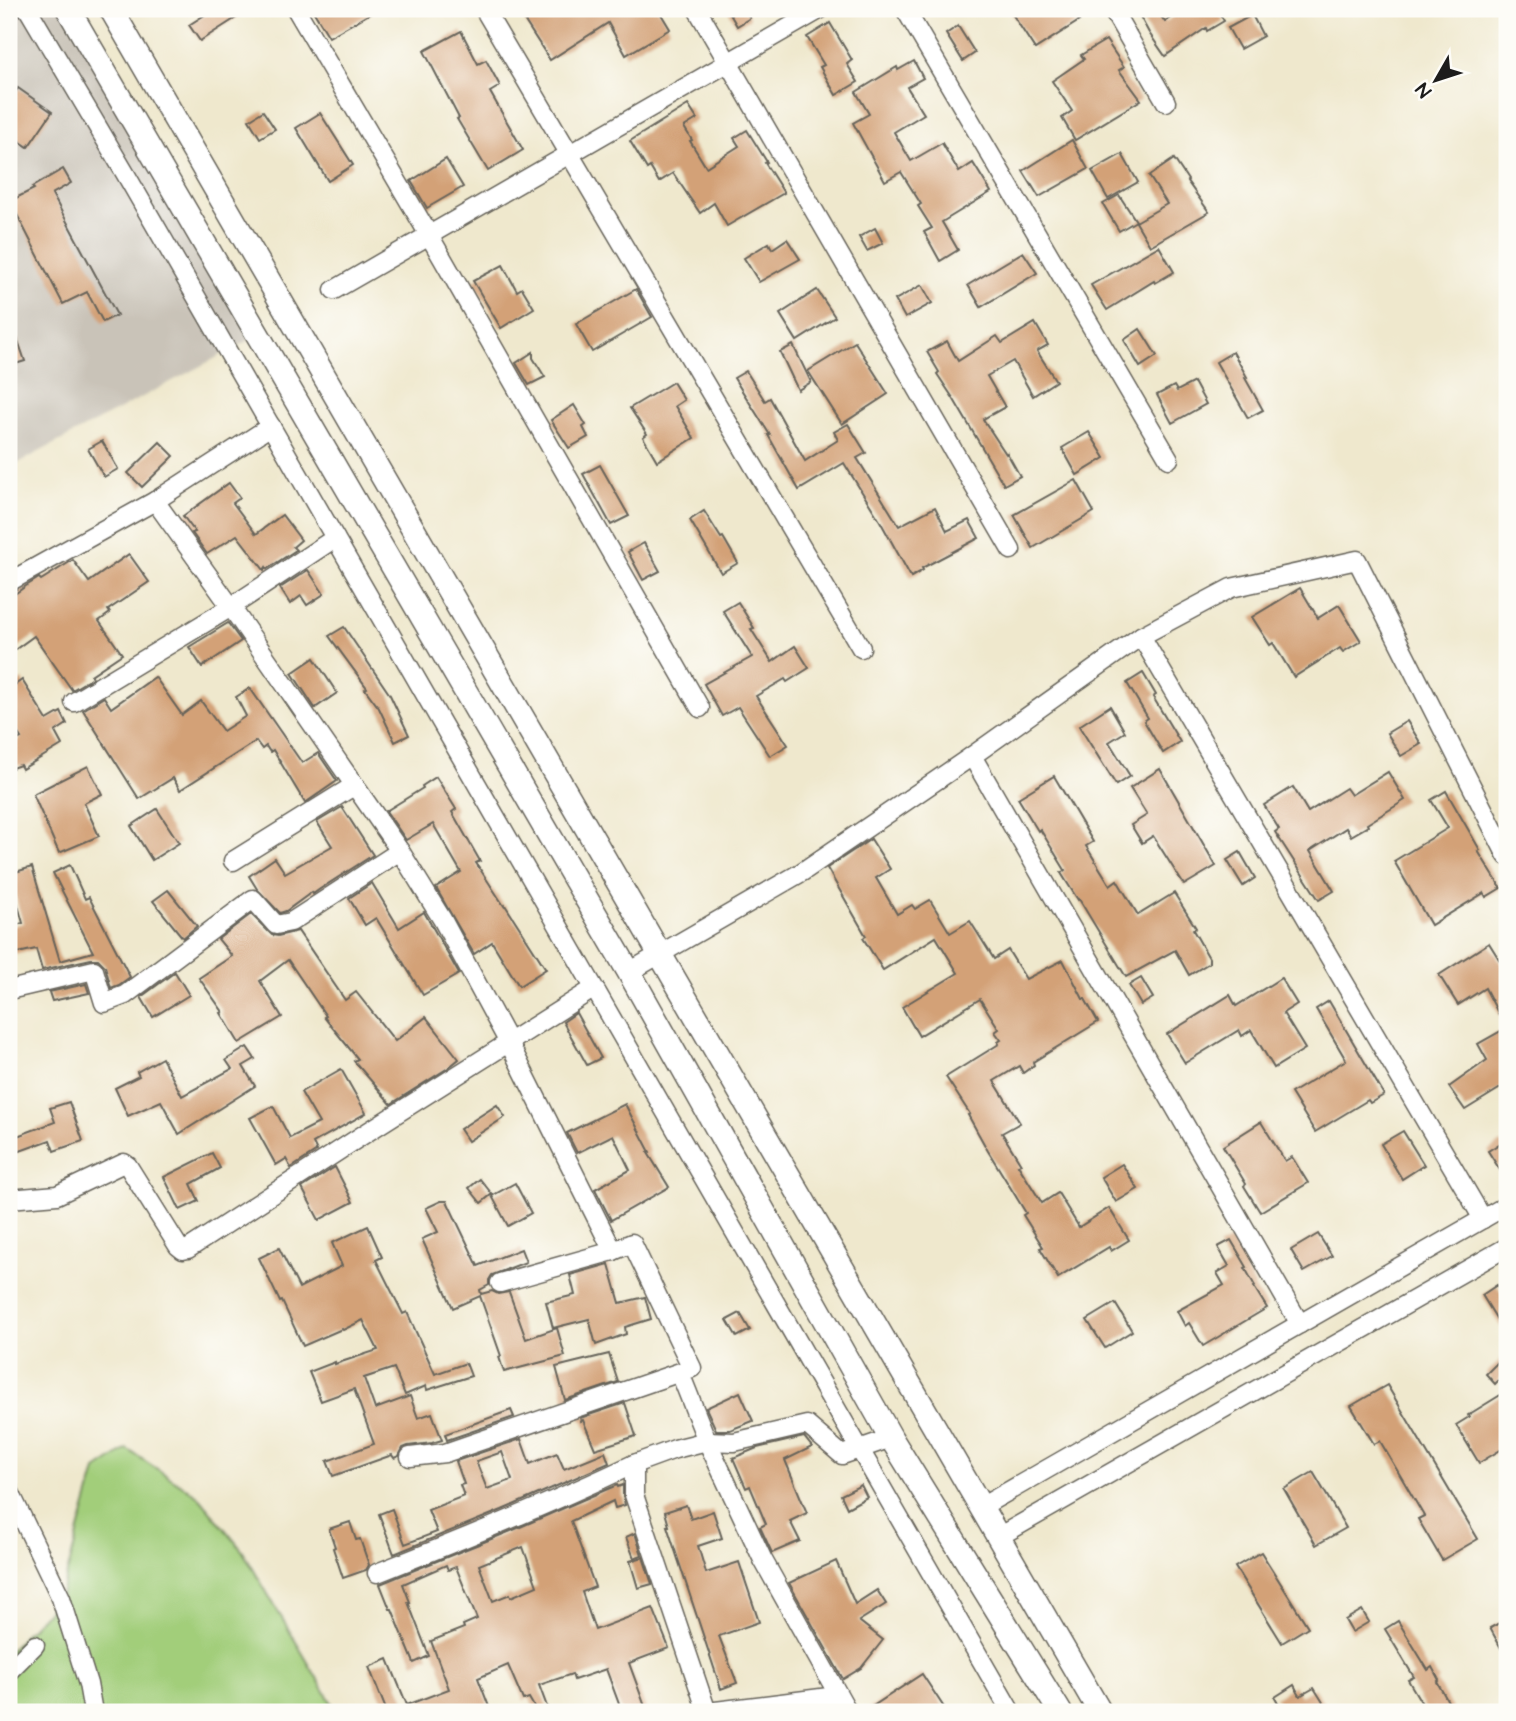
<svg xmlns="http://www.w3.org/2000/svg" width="1516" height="1721" viewBox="0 0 1516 1721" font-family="'Architects Daughter',sans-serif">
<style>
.industrial{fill:#c9c3b8}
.green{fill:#a2ce7a;stroke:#5f754b;stroke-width:2}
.building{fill:#d3a177;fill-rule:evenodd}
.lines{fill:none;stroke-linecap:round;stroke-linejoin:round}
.minor-casing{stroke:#66635a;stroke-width:21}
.major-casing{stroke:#66635a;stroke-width:26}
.minor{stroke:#fff;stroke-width:18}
.major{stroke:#fff;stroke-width:23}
</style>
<rect width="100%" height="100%" fill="#fdfcf7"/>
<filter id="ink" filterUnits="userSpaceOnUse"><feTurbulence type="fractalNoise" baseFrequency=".0143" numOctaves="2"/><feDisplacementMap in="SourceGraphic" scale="14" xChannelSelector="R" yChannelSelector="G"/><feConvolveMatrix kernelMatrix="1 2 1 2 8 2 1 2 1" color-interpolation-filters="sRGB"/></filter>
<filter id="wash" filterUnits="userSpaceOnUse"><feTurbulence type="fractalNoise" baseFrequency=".00686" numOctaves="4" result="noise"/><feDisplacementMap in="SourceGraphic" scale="28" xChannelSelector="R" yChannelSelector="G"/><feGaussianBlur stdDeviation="1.57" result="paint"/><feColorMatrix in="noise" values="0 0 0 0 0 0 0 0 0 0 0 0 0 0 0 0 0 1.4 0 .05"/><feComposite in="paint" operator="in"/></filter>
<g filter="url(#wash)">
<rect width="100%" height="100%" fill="#efe8cd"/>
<polygon class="industrial" points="9,9 68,9 257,336 9,468"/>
<polygon class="green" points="127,1449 198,1496 242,1550 337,1712 9,1712 9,1651 60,1598 96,1470"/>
<g id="blocks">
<g class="building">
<polygon points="214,9 250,9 200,41 189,25"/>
<polygon points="312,9 378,9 329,37"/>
<polygon points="517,9 658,9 670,29 626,55 608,23 550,60"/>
<polygon points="727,9 744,9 750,18 737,26"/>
<polygon points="1009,9 1071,9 1079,21 1035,49"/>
<polygon points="1136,9 1156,9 1165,22 1184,9 1217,9 1224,21 1207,31 1206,28 1165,56 1149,33"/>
<polygon points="1252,15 1263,36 1240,49 1228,28"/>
<polygon points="830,23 852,60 847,64 858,82 836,95 820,67 824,65 807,37"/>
<polygon points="958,26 975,53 963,61 946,34"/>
<polygon points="461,31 478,64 486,60 500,86 490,92 523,150 488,171 457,119 459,118 424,51"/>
<polygon points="1106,40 1124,67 1119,70 1141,100 1075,140 1062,118 1072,111 1052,81 1084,59 1081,55"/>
<polygon points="914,61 923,78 907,87 924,114 894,132 911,161 942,143 959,172 973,163 991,192 942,222 958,250 940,261 924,232 932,228 918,206 921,204 901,172 885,181 853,123 869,114 856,92 897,67 898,70"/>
<polygon points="18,88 52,112 28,147 9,134 9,101"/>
<polygon points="688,105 697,119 684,127 692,140 690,141 706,167 739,146 734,138 747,130 767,162 765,163 784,193 727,226 714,203 700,213 673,173 659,182 650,167 647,169 630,141"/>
<polygon points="263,111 275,129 260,138 249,120"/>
<polygon points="320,113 353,165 328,181 296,128"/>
<polygon points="1072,140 1088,169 1039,197 1023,171"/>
<polygon points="1122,154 1138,182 1108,199 1092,171"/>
<polygon points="446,159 463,187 427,208 411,181"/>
<polygon points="1174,159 1188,180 1187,181 1209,212 1150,246 1136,222 1167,204 1149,176"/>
<polygon points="63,169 71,183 52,194 117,315 103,322 87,292 63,304 10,201 34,189 32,187"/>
<polygon points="1119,195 1136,221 1119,231 1103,204"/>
<polygon points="875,228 883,243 867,251 859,237"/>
<polygon points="787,239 800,259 759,282 744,258 769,243 772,249"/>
<polygon points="1159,246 1174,272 1155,283 1154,281 1107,310 1091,285"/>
<polygon points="1023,252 1037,273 981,307 968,285"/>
<polygon points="503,265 517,291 522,288 534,308 501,328 473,281"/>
<polygon points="922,285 932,303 905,318 895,300"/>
<polygon points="636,289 652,317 592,352 576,324"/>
<polygon points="817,290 835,317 797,341 780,314"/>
<polygon points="9,320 11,320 25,361 9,366"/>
<polygon points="1035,323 1048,345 1037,351 1056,381 1033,396 1013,361 987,376 1005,407 983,419 1006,454 1007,453 1020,476 1004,485 953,398 937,374 939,372 927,352 947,341 958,361 997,336 1002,343"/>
<polygon points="1140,329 1157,356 1140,367 1124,340"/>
<polygon points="855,342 888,394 842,424 808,371"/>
<polygon points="793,345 811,382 798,390 780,352"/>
<polygon points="533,352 533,358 545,377 529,385 516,363"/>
<polygon points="1233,352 1247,377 1245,378 1263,410 1248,418 1216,362"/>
<polygon points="746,371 765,401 770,398 805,461 838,440 834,432 848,424 866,453 857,458 899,526 935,507 947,531 969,520 979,538 922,568 923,570 911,577 880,521 844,463 799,490 768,435 770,435 734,378"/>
<polygon points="673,382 684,400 675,406 694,438 657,461 643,437 647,434 630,408"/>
<polygon points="1194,382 1206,404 1172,423 1157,395 1174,386 1177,391"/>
<polygon points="574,405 586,425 583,427 588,437 569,448 551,420"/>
<polygon points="1089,432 1105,458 1077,475 1062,448"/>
<polygon points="102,441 118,469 104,477 88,449"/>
<polygon points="160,442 174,456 142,487 128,473"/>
<polygon points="600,465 629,516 611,525 583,474"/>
<polygon points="1076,480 1094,512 1033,548 1014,515"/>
<polygon points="229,483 240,498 233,503 256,534 282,515 301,540 293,547 296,550 267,569 266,567 264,570 237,535 207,554 192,533 195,532 183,516"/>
<polygon points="704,511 721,538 723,537 738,563 721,573 690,520"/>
<polygon points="644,543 660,571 643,580 628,552"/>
<polygon points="129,554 149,582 108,610 110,613 99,621 122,654 91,675 92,678 72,690 34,636 9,654 9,598 26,586 39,578 41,580 73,560 89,582"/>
<polygon points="308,570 324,594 307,605 301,596 290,604 280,588"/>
<polygon points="1300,588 1318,618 1339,605 1361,641 1343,652 1340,648 1294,677 1273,643 1270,645 1252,617"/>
<polygon points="738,602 754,628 751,629 772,662 795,646 809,668 787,682 785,679 756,696 788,745 770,756 738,707 722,716 704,684 752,657 723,611"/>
<polygon points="228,623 241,641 202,667 189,647"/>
<polygon points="344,627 390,695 409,735 395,742 379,708 365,689 367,688 329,636"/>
<polygon points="314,658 337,693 315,708 292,673"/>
<polygon points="1143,673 1156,695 1153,697 1180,742 1163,753 1144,721 1148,718 1127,683"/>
<polygon points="155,677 182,715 201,701 223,731 246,716 236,697 250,688 302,763 318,753 337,781 305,803 273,750 270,752 266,746 262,749 256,741 180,790 173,778 139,799 83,710 104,697 111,708"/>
<polygon points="22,680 47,720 61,712 67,724 55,732 62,745 22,769 20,765 9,769 9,744 21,738 9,719 9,689"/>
<polygon points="1110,706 1125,732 1109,742 1130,776 1116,785 1079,726"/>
<polygon points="1407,721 1421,744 1401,756 1387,733"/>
<polygon points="88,766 102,794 84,803 99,836 59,853 33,794"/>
<polygon points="1160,769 1216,866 1184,885 1153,836 1142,843 1131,825 1147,815 1130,788"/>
<polygon points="1388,772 1405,800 1367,824 1368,826 1351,836 1346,828 1310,851 1334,891 1319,900 1275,832 1279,829 1264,805 1293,787 1308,812 1346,788 1351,795"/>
<polygon points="1054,776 1093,842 1086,846 1110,885 1117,880 1138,915 1174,893 1196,928 1193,930 1209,958 1209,963 1189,975 1175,950 1126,977 1079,899 1078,900 1061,873 1065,870 1040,829 1038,831 1018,798"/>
<polygon points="436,777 456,809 452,812 480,861 476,863 504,906 505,905 546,969 519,986 492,942 474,954 436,888 461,872 433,824 406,840 386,811 423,788 422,786"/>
<polygon points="1446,791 1480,850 1478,851 1501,888 1486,897 1484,893 1431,925 1394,861 1448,828 1431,800"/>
<polygon points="342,807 373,855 320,889 313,894 312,892 286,911 280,913 257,889 249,876 275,858 285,873 332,846 317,822"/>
<polygon points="157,809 179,843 152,860 131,826"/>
<polygon points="871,839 890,869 876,878 897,914 912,905 915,909 930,900 950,933 970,921 994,959 1008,950 1026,979 1063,960 1083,999 1085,999 1098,1022 1033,1062 1034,1065 1023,1073 1019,1066 994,1081 1020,1123 1002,1133 1021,1164 1018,1165 1042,1203 1058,1193 1079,1227 1109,1208 1129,1240 1111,1251 1109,1247 1058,1278 1040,1248 1043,1247 1023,1215 1026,1213 988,1151 968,1115 970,1114 946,1077 999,1044 998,1042 1001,1040 995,1032 999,1029 980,999 919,1036 902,1007 958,973 936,937 883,970 863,938 866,936 827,868"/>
<polygon points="1240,852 1255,878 1243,886 1227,860"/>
<polygon points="70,865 85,899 89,897 130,977 119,985 111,988 105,966 98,959 91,959 42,970 36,949 9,955 9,927 23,923 9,874 32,867 60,961 93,952 53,873"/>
<polygon points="372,883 399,928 424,912 459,974 423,995 376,918 365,925 349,898"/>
<polygon points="168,890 197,926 183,938 153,901"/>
<polygon points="251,914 272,935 278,936 298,931 345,1000 356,992 395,1041 426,1017 459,1059 448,1068 391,1104 354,1061 358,1059 324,1017 326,1016 288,960 260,981 282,1017 239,1043 221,1013 223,1012 199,978 232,956 218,939"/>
<polygon points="1489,943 1507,972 1507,1084 1465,1110 1449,1087 1487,1060 1478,1044 1506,1028 1485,988 1458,1005 1439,975"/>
<polygon points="175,972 189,995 153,1017 141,997"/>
<polygon points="1141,978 1153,998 1141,1005 1129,985"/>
<polygon points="1281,978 1297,1004 1283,1013 1305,1049 1274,1068 1251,1030 1242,1036 1239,1030 1185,1063 1167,1034 1230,995 1236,1006"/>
<polygon points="86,984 89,993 52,1001 49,992"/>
<polygon points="1329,1001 1384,1095 1370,1103 1368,1100 1315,1132 1291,1093 1346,1060 1316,1009"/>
<polygon points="576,1013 601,1058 587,1065 563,1022"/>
<polygon points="247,1047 255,1059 243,1066 255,1086 179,1134 161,1101 128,1116 115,1088 139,1076 137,1072 162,1058 182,1096 232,1069 226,1060"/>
<polygon points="341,1069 366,1113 313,1143 317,1151 291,1168 286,1159 276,1165 250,1118 273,1106 290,1138 319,1123 301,1092"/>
<polygon points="69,1102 83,1141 54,1151 50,1140 9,1155 9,1139 55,1122 50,1108"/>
<polygon points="625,1104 650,1152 648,1153 669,1187 611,1220 595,1189 630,1170 613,1135 577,1153 567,1133"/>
<polygon points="497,1105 505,1117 468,1141 460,1129"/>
<polygon points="1261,1122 1285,1161 1292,1157 1308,1183 1260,1212 1244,1186 1246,1184 1223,1146"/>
<polygon points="1403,1131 1424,1165 1402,1179 1381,1144"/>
<polygon points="1501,1143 1507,1153 1507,1181 1488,1151"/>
<polygon points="212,1153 220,1168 191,1184 199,1201 180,1210 164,1177"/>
<polygon points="1122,1164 1138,1189 1116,1202 1101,1177"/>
<polygon points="335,1167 353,1202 319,1220 302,1188"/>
<polygon points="480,1179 492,1194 481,1203 469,1188"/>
<polygon points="515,1183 531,1213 508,1226 492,1196"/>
<polygon points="441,1201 447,1201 478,1266 521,1249 526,1262 492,1275 489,1280 489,1285 480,1290 481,1294 492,1291 498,1294 509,1292 526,1339 557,1328 565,1356 504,1372 499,1357 501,1356 480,1296 453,1308 422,1239 438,1232 426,1208"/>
<polygon points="368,1226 382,1257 376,1260 403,1314 407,1312 435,1374 466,1363 471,1376 427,1390 426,1386 405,1395 394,1368 364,1378 375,1409 410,1396 418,1418 432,1413 442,1440 432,1443 408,1446 403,1448 399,1456 394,1458 392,1455 333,1476 327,1461 374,1444 354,1389 321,1401 309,1372 335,1362 335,1364 378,1350 363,1320 343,1330 342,1329 303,1346 282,1301 280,1302 259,1258 279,1248 299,1288 342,1266 332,1243"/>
<polygon points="1318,1234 1332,1256 1304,1272 1291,1250"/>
<polygon points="1231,1240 1247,1267 1245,1268 1255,1286 1254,1287 1267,1308 1203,1346 1189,1323 1185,1326 1177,1311 1224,1285 1217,1273 1229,1266 1218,1247"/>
<polygon points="609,1264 620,1303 645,1297 651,1319 625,1327 626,1334 596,1345 589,1319 553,1328 546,1302 575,1295 570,1275"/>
<polygon points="1497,1285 1507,1302 1507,1336 1482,1295"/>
<polygon points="1115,1303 1132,1331 1105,1348 1087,1320"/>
<polygon points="740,1313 750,1330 737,1337 727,1320"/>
<polygon points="1507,1353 1507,1372 1495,1384 1486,1374"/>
<polygon points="609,1354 618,1382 565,1400 556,1367"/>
<polygon points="1387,1385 1478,1539 1442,1560 1418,1519 1424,1516 1380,1441 1374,1444 1351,1406"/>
<polygon points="1507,1391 1507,1446 1479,1463 1456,1425 1469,1417 1468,1415"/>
<polygon points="740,1392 753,1421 730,1430 716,1430 706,1408"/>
<polygon points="625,1403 636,1436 595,1449 583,1420 581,1421 580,1418"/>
<polygon points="511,1410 514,1417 447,1440 445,1434"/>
<polygon points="804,1437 812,1447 785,1460 807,1513 790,1521 800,1541 772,1553 760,1527 766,1524 750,1486 746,1488 733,1458 757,1448"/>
<path d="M 521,1439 L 530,1464 L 557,1453 L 564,1469 L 605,1452 L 609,1463 L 502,1510 L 394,1554 L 379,1514 L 392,1509 L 405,1544 L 437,1532 L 428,1510 L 464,1496 L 460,1485 L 464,1484 L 456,1461 ZM 502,1452 L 512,1480 L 487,1489 L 476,1461 Z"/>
<polygon points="1313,1472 1346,1528 1316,1545 1284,1489"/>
<path d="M 617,1485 L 618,1487 L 623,1485 L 623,1495 L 625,1505 L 615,1508 L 613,1501 L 571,1521 L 595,1587 L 582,1592 L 595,1630 L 653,1608 L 669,1648 L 629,1663 L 647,1712 L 622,1712 L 606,1669 L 574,1680 L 572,1674 L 539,1685 L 549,1712 L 537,1712 L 529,1698 L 523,1700 L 508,1665 L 478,1678 L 491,1712 L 387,1712 L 369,1667 L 388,1659 L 407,1705 L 449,1689 L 431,1641 L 464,1628 L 463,1625 L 477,1619 L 456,1567 L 448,1570 L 446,1565 L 403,1584 L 410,1602 L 408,1602 L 429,1656 L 414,1663 L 392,1609 L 390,1609 L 380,1584 L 511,1531 ZM 523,1547 L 537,1586 L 511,1597 L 510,1594 L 493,1601 L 479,1565 Z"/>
<polygon points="861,1485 867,1497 847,1508 841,1495"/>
<polygon points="686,1505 691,1519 713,1511 722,1538 698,1546 706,1573 739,1562 759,1622 719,1636 737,1683 721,1689 667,1526 669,1526 665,1512"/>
<polygon points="350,1522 356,1540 360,1539 369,1565 366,1570 343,1578 333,1548 335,1547 329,1529"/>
<polygon points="635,1533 642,1555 634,1558 626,1537"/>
<polygon points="1261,1552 1308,1627 1282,1643 1235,1567"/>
<polygon points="643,1557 652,1584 638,1588 630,1561"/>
<polygon points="836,1561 855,1604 877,1590 886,1604 859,1621 883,1640 861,1668 843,1679 789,1583"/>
<polygon points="1362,1610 1369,1622 1352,1632 1345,1620"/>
<polygon points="1507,1619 1507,1659 1490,1628"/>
<polygon points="1398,1621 1428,1670 1432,1667 1439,1680 1437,1682 1454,1712 1427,1712 1408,1680 1414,1677 1385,1629"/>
<polygon points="922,1674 947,1712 864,1712"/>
<polygon points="1294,1685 1300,1696 1314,1688 1329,1712 1283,1712 1275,1697"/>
</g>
</g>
</g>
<g filter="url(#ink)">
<use href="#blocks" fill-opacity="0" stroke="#66635a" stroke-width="2"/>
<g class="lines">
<defs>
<g id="minor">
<polyline points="28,9 125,173 1011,1712"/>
<polyline points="296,9 429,235 700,708"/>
<polyline points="484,9 861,648"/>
<polyline points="697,9 1011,550"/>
<polyline points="905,9 1169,459"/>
<polyline points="1112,9 1166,102"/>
<polyline points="334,290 821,9"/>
<polyline points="155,501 271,426"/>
<polyline points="9,582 155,501 231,607 400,851 442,919 509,1043 613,1251"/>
<polyline points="1141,636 1483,1219"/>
<polyline points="74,702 231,607 335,538"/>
<polyline points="972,756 1300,1324"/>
<polyline points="233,861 355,785"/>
<polyline points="629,972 802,872 972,756 1141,636 1231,588 1357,560 1507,856"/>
<polyline points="9,990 94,970 104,1003 125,995 253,899 276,925 291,922 400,851"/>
<polyline points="9,1199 57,1195 124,1163 128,1166 178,1246 183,1250 188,1249 366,1133 593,989"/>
<polyline points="680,1373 707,1441 763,1560 848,1712"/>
<polyline points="410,1457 445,1453 692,1368 632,1243 613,1251 500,1283"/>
<polyline points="9,1490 61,1598 88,1684 93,1712"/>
<polyline points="981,1507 1507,1205"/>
<polyline points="998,1537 1507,1247"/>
<path d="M 377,1573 C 464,1539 550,1504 634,1464"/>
<polyline points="9,1671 35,1645"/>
<polyline points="707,1712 634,1495 634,1464 675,1449 707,1441 734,1442 807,1425 842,1455 891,1438"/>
<polyline points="707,1712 837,1696"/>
</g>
<g id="major">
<polyline points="68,9 629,972 891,1438 1060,1712"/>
<polyline points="111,9 1100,1712"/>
</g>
</defs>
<use href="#minor" class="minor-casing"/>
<use href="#major" class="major-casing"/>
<use href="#minor" class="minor"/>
<use href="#major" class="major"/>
</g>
</g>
<rect width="1516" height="1721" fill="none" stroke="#fdfcf7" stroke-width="35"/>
<g transform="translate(1436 80) rotate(231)" stroke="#fdfcf7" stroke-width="5" paint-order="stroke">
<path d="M0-5L12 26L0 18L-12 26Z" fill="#1c1c1c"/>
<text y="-10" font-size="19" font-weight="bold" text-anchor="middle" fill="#1c1c1c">N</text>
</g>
</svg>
